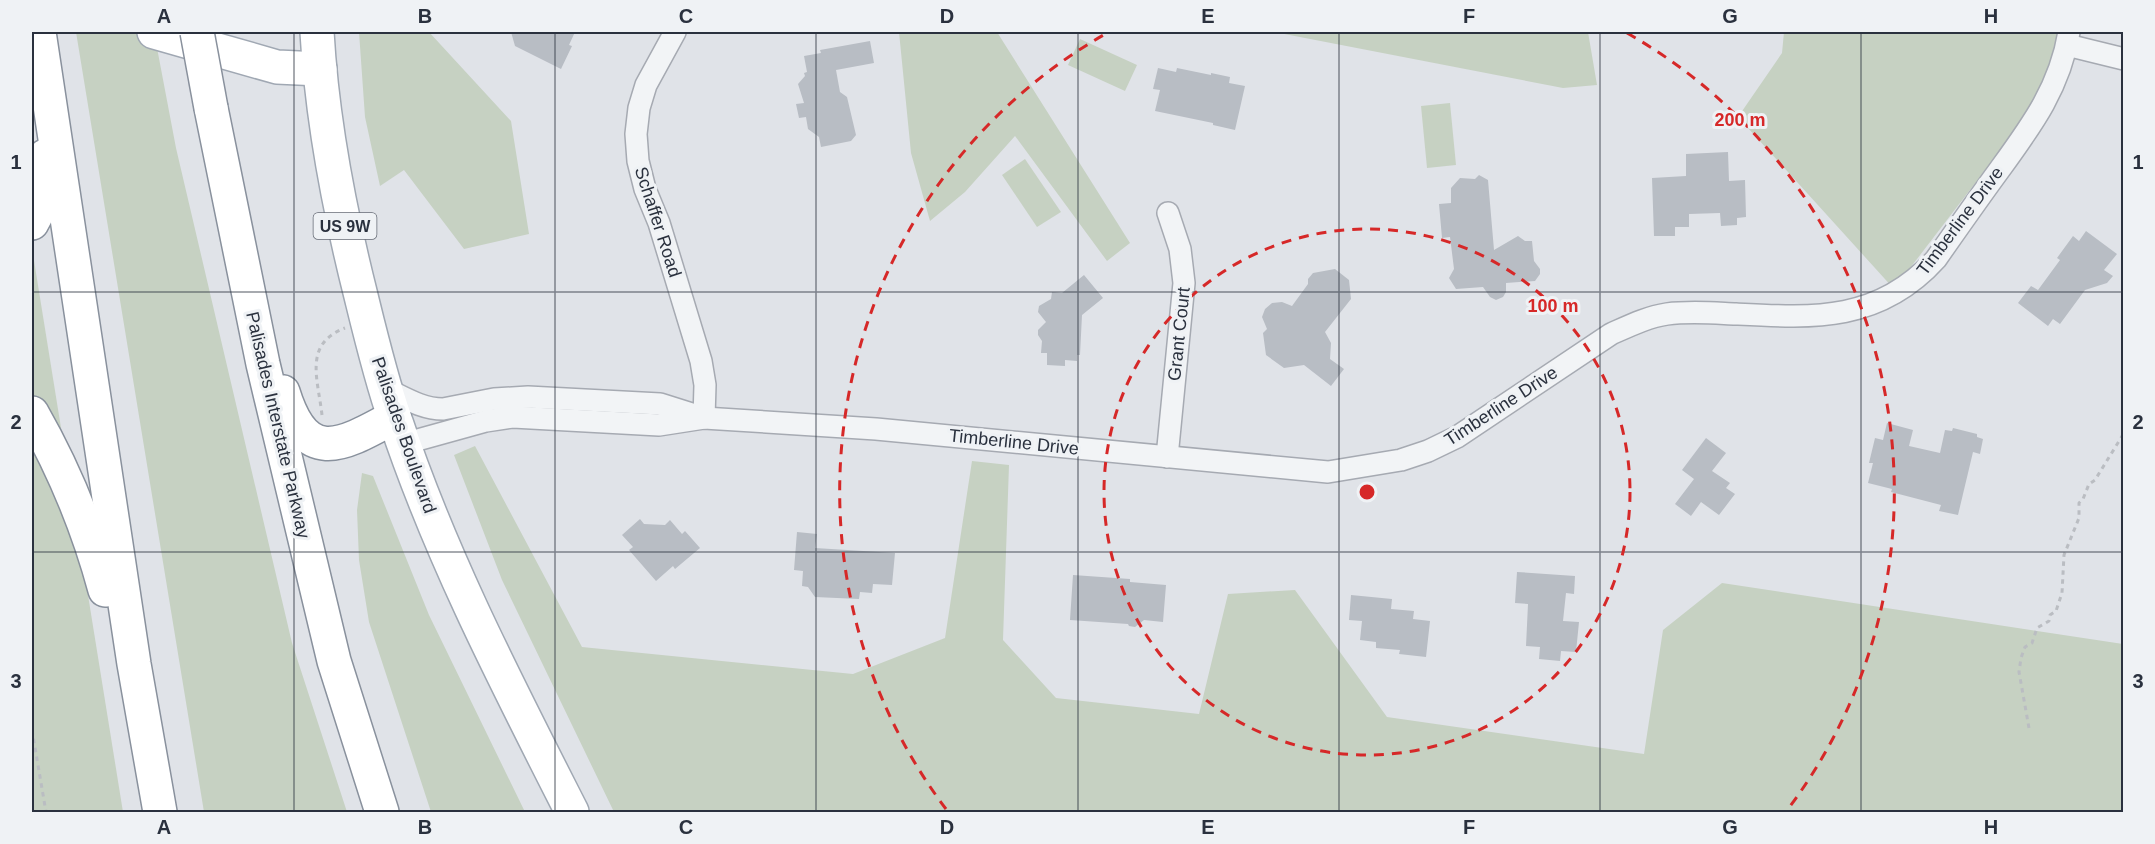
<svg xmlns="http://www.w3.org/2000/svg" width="2155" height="844" viewBox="0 0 2155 844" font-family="Arial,sans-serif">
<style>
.green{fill:#c6d1c2}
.building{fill:#b8bdc4}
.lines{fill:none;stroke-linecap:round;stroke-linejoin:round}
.minor-casing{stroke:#a6aab2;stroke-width:24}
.primary-casing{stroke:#a0a8b3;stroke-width:36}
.motorway-casing{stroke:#89919d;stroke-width:36}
.path{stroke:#babdc2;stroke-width:3;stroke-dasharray:4.5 4.5;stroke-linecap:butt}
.minor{stroke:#f2f4f6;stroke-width:21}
.primary{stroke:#fff;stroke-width:33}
.motorway{stroke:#fff;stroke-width:33}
.motorway-bridge-casing{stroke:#89919d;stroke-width:36;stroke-linecap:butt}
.motorway-bridge{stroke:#fff;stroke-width:33}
.grid{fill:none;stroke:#2a313e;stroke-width:1.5;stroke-opacity:0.55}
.ring{fill:none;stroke:#d62828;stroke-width:3;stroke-dasharray:10 8}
.labels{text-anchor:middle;stroke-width:6;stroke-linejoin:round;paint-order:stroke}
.shield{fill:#eff2f5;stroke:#656b75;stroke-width:1.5}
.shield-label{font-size:16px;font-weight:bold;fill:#2a313e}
.street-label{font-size:18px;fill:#2a313e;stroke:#eff2f5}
.centre{fill:#d62828;stroke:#eff2f5;stroke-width:3}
.ring-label{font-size:18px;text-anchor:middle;font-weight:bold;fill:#d62828;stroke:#eff2f5;stroke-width:6;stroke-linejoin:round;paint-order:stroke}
.neatline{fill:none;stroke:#2a313e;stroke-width:2}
.grid-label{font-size:20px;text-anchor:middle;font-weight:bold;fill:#2a313e}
</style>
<rect width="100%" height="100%" fill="#e0e3e8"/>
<g class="green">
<polygon points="76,32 154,32 176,148 292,643 347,812 204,812"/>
<polygon points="359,32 429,32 511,121 529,234 464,249 404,170 380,186 365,117"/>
<polygon points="899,32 997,32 1130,243 1107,261 1015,136 965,192 930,221 911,153"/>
<polygon points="1274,32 1588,32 1597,85 1563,88"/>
<polygon points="1784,32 2072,32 2039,100 1894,289 1738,117 1782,53"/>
<polygon points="1080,39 1137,65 1125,91 1068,65"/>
<polygon points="1450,103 1456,165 1427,168 1421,106"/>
<polygon points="1025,159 1061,212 1037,227 1002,175"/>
<polygon points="32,248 123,812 32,812"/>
<polygon points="475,446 582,647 853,674 945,638 972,461 1009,465 1003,640 1056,698 1199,714 1228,594 1295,590 1387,717 1644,754 1663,630 1722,583 2123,644 2123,812 614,812 502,580 454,455"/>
<polygon points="362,473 373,476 429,615 525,812 431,812 369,622 359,560 357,510"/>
</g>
<g class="building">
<polygon points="511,32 575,32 569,45 572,46 561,69 515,46"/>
<polygon points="870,41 874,63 836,70 840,92 847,97 856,135 851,141 821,147 819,137 808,129 806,117 799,118 796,104 804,103 798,84 805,76 804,73 807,72 804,56 821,53 820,50"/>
<polygon points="1158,68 1176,72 1177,68 1211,75 1211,73 1230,77 1229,83 1245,86 1235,130 1213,125 1213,123 1155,111 1160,90 1153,89"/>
<polygon points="1728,152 1729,181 1745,180 1746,217 1737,218 1737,225 1721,226 1720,213 1689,214 1689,227 1675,227 1675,236 1654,236 1652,178 1686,176 1686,154"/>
<polygon points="1479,175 1488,180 1494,250 1518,236 1525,241 1532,241 1534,261 1540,269 1540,274 1535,281 1506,283 1506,292 1503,297 1496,300 1490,297 1483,287 1456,289 1449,278 1454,269 1450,237 1442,238 1439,204 1451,203 1451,188 1460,178 1475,179"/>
<polygon points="2086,231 2117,254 2104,270 2113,276 2107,283 2085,290 2060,324 2053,319 2048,326 2018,303 2031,286 2038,290 2060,260 2057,258 2073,236 2079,241"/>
<polygon points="1335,269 1349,280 1351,299 1325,332 1331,343 1330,359 1344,369 1331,386 1304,365 1284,368 1266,355 1263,333 1267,329 1262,317 1265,309 1272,303 1282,302 1292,306 1308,284 1308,279 1313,273"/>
<polygon points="1084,275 1103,298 1082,315 1080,355 1077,355 1077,361 1065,360 1065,366 1047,365 1047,353 1041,353 1042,341 1038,335 1038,330 1046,322 1038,312 1039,306 1051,299 1052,292 1062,293"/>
<polygon points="1887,423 1913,430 1909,446 1940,453 1945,430 1952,431 1953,428 1977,434 1977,437 1983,439 1980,454 1973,452 1958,515 1939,511 1941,505 1891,492 1892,489 1868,483 1873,463 1869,463 1875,438 1883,440"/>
<polygon points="1706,438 1726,453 1712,471 1730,483 1726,488 1735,494 1719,515 1701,502 1691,516 1675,504 1694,479 1682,470"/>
<polygon points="640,519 644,524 665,525 670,520 682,534 685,531 700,548 675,569 673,566 656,581 629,550 633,547 622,535"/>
<polygon points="797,532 817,534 815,548 895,553 892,585 873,584 872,593 860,592 859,599 815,597 808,587 802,586 803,571 794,570"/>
<polygon points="1517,572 1575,576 1574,594 1566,593 1563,621 1579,622 1576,652 1561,651 1560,661 1539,659 1540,647 1526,646 1528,604 1515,603"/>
<polygon points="1073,575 1130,579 1130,582 1166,585 1163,622 1144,620 1135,627 1129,626 1128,624 1070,620"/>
<polygon points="1351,595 1392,599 1391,609 1414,611 1413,619 1430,621 1426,657 1399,654 1400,650 1376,648 1376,642 1360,640 1362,621 1349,620"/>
</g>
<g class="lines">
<defs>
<g id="minor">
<polyline points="675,32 646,85 639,108 636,134 638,161 645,189 659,223 701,361 705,385 704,418"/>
<polyline points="2067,45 2124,59"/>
<path d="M 386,389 C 405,398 422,409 443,409 L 494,399 L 528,397 L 660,404 L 698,416"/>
<path d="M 403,444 L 486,421 L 513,417 L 659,425 L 704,418 L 876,429 L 1328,472 L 1401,460 L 1428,451 L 1457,437 L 1611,334 C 1629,326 1647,317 1667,314 C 1690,311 1713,313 1736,314 C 1814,318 1879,322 1936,259 C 1957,229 1978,199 2000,169 C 2032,125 2060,87 2069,32"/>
<polyline points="1167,457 1184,283 1180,249 1168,213"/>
</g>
<g id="primary">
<polyline points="154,32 277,67 320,69"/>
<path d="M 317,32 C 322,121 339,209 361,296 C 371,337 381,379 395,419 C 440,555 507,684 572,812"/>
</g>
<g id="motorway">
<polyline points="39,32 134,664 160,812"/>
<polyline points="211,108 263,364 334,661 382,812"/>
<path d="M 32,223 C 44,203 45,179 45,156"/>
<path d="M 283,392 C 306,467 341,446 394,417"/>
<path d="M 32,413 C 64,469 88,527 105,590"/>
</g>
</defs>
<use href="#minor" class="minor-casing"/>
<use href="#primary" class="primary-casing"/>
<use href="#motorway" class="motorway-casing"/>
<g class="path">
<path d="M 322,415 C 318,379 303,344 345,328"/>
<polyline points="2029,728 2019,672 2021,658 2025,647 2032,643 2037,628 2049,621 2050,615 2056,611 2062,593 2064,555 2079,518 2079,503 2083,499 2089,484 2095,480 2124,433"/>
<polyline points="32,730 46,812"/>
</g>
<use href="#minor" class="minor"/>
<use href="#primary" class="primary"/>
<use href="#motorway" class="motorway"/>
<defs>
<polyline id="motorway-bridge" points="197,32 211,108"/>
</defs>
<use href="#motorway-bridge" class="motorway-bridge-casing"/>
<use href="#motorway-bridge" class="motorway-bridge"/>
</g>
<path class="grid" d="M 294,32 L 294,812M 555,32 L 555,812M 816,32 L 816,812M 1078,32 L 1078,812M 1339,32 L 1339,812M 1600,32 L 1600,812M 1861,32 L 1861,812M 32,292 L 2124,292M 32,552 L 2124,552"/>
<g class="ring">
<circle cx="1367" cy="492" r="263"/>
<path d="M946 809A527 527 0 0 1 1107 33M1627 33A527 527 0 0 1 1788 809"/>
</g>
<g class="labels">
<rect class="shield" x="313.5" y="213" width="63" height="26" rx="4.5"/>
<g class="shield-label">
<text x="345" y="232">US 9W</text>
</g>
<g class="street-label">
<text transform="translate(1960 221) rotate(-53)" y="6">Timberline Drive</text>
<text transform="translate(658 222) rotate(72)" y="6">Schaffer Road</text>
<text transform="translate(1179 334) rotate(-84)" y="6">Grant Court</text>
<text transform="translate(1501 406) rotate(-33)" y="6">Timberline Drive</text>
<text transform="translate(278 425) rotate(77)" y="6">Palisades Interstate Parkway</text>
<text transform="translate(404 435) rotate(71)" y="6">Palisades Boulevard</text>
<text transform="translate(1014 442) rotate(6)" y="6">Timberline Drive</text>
</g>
</g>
<circle cx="1367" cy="492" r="9" class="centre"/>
<g class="ring-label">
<text x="1740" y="126">200 m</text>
<text x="1553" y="312">100 m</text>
</g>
<rect width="2155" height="844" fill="none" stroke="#eff2f5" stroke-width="66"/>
<rect x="33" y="33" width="2089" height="778" class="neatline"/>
<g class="grid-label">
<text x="164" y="23">A</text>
<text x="425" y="23">B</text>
<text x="686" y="23">C</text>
<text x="947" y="23">D</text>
<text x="1208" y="23">E</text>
<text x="1469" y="23">F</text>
<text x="1730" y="23">G</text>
<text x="1991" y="23">H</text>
<text x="16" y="169">1</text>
<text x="2138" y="169">1</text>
<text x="16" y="429">2</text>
<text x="2138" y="429">2</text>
<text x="16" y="688">3</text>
<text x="2138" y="688">3</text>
<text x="164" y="834">A</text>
<text x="425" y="834">B</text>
<text x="686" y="834">C</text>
<text x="947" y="834">D</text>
<text x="1208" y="834">E</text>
<text x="1469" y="834">F</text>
<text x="1730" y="834">G</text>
<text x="1991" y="834">H</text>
</g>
</svg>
